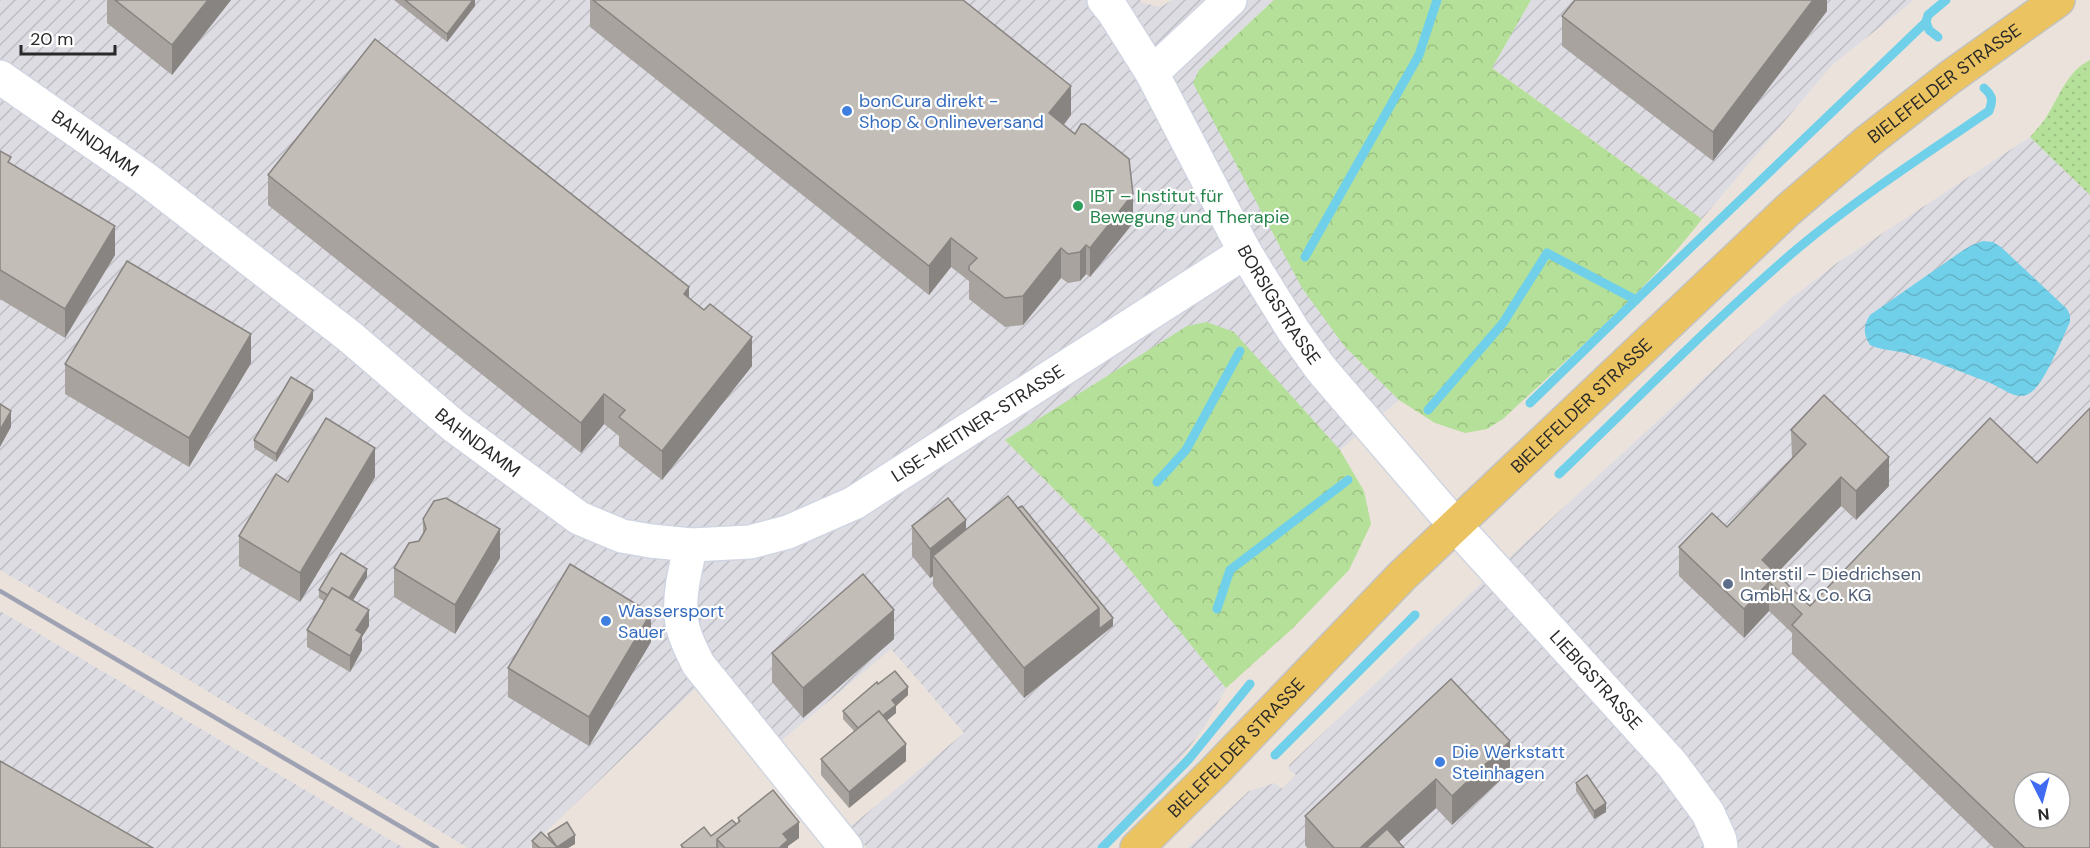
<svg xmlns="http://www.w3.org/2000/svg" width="2090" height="848" viewBox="0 0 2090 848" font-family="'DM Sans',sans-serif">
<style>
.industrial{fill:url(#industrial-furrows);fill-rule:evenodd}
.grass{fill:url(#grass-dots)}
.forest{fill:url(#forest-crowns)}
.water{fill:url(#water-waves)}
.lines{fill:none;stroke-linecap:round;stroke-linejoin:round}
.stream{stroke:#71d0e9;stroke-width:9}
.minor-casing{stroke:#d0d5e1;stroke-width:36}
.major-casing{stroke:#c3c3c3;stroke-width:36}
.minor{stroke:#fff;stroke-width:33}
.major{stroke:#ebc360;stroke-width:33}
.rail{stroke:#9ea2b3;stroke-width:4.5}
.wall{fill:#a8a39e}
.shaded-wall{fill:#888481}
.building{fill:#c3bdb8;stroke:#888481;stroke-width:1.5;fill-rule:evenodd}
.shop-dot{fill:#3f7fe0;stroke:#fff;stroke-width:2}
.leisure-dot{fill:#2e9e5b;stroke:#fff;stroke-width:2}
.service-dot{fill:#5c6f8a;stroke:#fff;stroke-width:2}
.labels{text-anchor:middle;stroke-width:4.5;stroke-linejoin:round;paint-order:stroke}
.street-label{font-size:18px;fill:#292929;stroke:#fff}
.shop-label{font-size:18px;fill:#366cbe;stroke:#fff;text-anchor:start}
.leisure-label{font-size:18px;fill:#27864d;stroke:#fff;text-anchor:start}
.service-label{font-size:18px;fill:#4e5e75;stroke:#fff;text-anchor:start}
</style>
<defs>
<pattern id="industrial-furrows" width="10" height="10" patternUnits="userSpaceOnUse" patternTransform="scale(1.5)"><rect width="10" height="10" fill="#dddce3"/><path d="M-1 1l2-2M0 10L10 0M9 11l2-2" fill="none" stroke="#bebdc3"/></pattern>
<pattern id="grass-dots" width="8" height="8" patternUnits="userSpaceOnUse" patternTransform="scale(1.5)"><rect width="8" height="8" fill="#b5e099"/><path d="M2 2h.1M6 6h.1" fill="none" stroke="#9cc084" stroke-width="1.8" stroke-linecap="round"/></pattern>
<pattern id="forest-crowns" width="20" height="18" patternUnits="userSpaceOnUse" patternTransform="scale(1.5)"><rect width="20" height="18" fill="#b5e099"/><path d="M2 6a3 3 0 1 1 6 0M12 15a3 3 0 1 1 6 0" fill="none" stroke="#9cc084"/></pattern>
<pattern id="water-waves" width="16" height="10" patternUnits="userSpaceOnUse" patternTransform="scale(1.5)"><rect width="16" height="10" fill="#71d0e9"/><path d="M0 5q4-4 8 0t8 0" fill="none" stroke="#62b3c8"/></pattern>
</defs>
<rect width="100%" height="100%" fill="#ebe3db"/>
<g class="industrial">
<polygon points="0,0 1140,0 1143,3 1161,7 1172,0 1274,0 1199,70 1345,347 1399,400 1340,450 1310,418 1005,440 1109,544 1226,688 1205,726 1175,766 1098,848 867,848 850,827 964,733 891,649 757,761 700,684 529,848 468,848 164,665 0,570"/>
<polygon points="1531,0 1914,0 1832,65 1702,219 1491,67"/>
<path d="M 2030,137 L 2090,195 L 2090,848 L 1188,848 L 1249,791 L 1275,783 L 1282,789 L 1296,775 L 1289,770 L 1289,765 L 1487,578 L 1789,300 L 1837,263 ZM 2024,782 L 2060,782 L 2060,818 L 2024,818 Z"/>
<polygon points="0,611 404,848 0,848"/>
</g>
<path class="grass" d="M 2090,60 L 2090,195 L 2030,137 C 2035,131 2041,125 2045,119 C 2059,98 2066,72 2090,60 Z"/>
<g class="forest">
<path d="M 1274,0 L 1531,0 L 1492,68 L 1702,219 C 1645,293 1572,354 1503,419 L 1487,429 L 1465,433 L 1435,423 L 1399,400 L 1345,347 L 1302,288 L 1193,83 L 1199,70 Z"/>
<polygon points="1207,322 1234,332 1340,450 1364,491 1371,524 1349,570 1293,628 1226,688 1109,544 1005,440 1187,326"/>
</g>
<path class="water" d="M 1983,241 L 1993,242 L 2001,247 L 2067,309 L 2070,315 L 2070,322 C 2062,339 2044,385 2030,393 C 2017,402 2001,387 1988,382 C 1961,372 1933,360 1905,353 C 1893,350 1881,350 1870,345 C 1863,334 1863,326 1870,315 L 1962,251 L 1972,245 Z"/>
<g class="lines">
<g class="stream">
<polyline points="1938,37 1929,30 1926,22 1928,15 1946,0"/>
<polyline points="1305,257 1419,55 1437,0"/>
<polyline points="1530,403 1636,300"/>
<polyline points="1428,410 1503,323 1547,253 1636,300 1926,22"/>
<path d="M 1559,474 C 1637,399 1714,320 1797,249 C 1858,198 1924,155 1989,111 C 1993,100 1993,96 1984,88"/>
<polyline points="1157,482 1186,450 1240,351"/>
<polyline points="1217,609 1230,570 1348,480"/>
<polyline points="1275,755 1415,615"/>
<polyline points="1102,848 1189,759 1250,684"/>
</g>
<defs>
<g id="minor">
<path id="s1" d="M 1104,0 L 1113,11 L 1152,73 L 1245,252 L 1293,330 L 1321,369 L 1454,524 L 1672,764 L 1708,813 L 1720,840 L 1721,848"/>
<polyline points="1152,73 1230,0"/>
<path id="s2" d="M 0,77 L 146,179 L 349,336 L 454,426 L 579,518 L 622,536 L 651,541 L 691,545 L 750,542 L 788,532 L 854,503 L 1245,252"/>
<path d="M 691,545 C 686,567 679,592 681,615 C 682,633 691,649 698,664 L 846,848"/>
</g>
<g id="major">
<path id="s3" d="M 1137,848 L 1214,772 L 1402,576 L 1788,210 L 1867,142 L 1949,78 L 2058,0"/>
</g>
</defs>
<use href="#minor" class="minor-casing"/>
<use href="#major" class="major-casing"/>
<use href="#minor" class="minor"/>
<use href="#major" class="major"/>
<polyline class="rail" points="0,591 437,848"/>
</g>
<g class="wall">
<polygon points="107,0 231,0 172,75 107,23"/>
<polygon points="394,0 475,0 475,6 447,42"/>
<polygon points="590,0 963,0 1071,115 1064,125 1133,223 1090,277 1086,274 1080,281 1068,283 1061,278 1023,325 1005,327 969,299 969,281 951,267 929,295 590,27"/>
<polygon points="1827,0 1827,11 1713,161 1562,46 1562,16"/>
<polygon points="0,151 11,164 115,255 65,338 0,299"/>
<polygon points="268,175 689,298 752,366 662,480 619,446 619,436 604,424 581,453 268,205"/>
<polygon points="251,363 189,467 65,394 65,364"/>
<polygon points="313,399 276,462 254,448 254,440"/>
<polygon points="1791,430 1889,486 1856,520 1841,506 1776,574 1810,606 2090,848 1994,848 1792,654 1792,633 1769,611 1744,638 1679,576 1679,547 1727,527 1792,459"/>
<polygon points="375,477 300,602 239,566 239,536 288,482"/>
<polygon points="423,519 500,558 455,634 394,597 394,568 419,541 423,534"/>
<polygon points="912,526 966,530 1113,626 1024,698 933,586 933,576 930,578 912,556"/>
<polygon points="367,577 353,600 369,626 362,637 362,650 350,672 307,647 307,630 324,601 319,598 319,590"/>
<polygon points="894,639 803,718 772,682 772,653"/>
<polygon points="651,642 589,746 508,697 508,668"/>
<polygon points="1451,679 1510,771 1452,825 1436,808 1399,842 1404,848 1307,848 1305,845 1305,816"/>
<polygon points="878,684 908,695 896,706 896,713 886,721 906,761 849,808 821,775 821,759 854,731 843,719 843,711"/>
<polygon points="1576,783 1606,812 1594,819 1576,791"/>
<polygon points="738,818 799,838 788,846 788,848 681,848 681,845 711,836 736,824 738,823"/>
<polygon points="548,834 575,844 568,848 532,848 532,841 548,839"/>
</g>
<g class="shaded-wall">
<polygon points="208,0 231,0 172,75 172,45"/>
<polygon points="473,0 475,0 475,6 447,42 447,34"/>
<polygon points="1813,0 1827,0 1827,11 1713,161 1713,132"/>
<polygon points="1071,86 1071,115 1049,142 1049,113"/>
<polygon points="1133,194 1133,223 1090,277 1090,248"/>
<polygon points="115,226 115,255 65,338 65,309"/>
<polygon points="951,238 951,267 929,295 929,266"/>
<polygon points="1086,245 1086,274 1080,281 1080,252"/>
<polygon points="1061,248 1061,278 1023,325 1023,296"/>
<polygon points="689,287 689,317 684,294"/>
<polygon points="251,334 251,363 189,467 189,438"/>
<polygon points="752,337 752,366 662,480 662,451"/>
<polygon points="313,390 313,399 276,462 276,454"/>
<polygon points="604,394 604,424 581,453 581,423"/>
<polygon points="11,411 11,427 0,447 0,430"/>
<polygon points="375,448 375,477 300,602 300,573"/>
<polygon points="1889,457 1889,486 1856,520 1856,491"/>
<polygon points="1841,477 1841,506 1762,589 1762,560"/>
<polygon points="966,520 966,549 933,556 933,576 930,578 930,549"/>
<polygon points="500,529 500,558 455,634 455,605"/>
<polygon points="367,569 367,577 346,612 346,604"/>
<polygon points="1769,582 1769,611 1744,638 1744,609"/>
<polygon points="1099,608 1099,637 1024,698 1024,668"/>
<polygon points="369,610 369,626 362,637 362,650 350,672 350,656 356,630"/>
<polygon points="894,610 894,639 803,718 803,688"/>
<polygon points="651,613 651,642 589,746 589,717"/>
<polygon points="1113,618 1113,626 1099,637 1099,629"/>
<polygon points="908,687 908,695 896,706 896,713 862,741 892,700"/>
<polygon points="1510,741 1510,771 1452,825 1452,796"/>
<polygon points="906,744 906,761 849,808 849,792"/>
<polygon points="1436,779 1436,808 1392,848 1360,848"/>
<polygon points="1606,803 1606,812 1594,819 1594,811"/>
<polygon points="799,822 799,838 788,846 788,848 779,848 783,834"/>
<polygon points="575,835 575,844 568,848 556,848"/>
</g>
<g class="building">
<polygon points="115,0 208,0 172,45"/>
<polygon points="405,0 473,0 447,34"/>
<polygon points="593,0 963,0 1071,86 1049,113 1075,134 1081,124 1085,124 1129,159 1133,194 1090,248 1086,245 1080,252 1068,254 1061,248 1023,296 1005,298 969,270 969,266 977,258 951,238 929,266"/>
<polygon points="1575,0 1813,0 1713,132 1562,16"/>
<polygon points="375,39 689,287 684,294 704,310 710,304 752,337 662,451 619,417 625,410 604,394 581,423 268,175"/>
<polygon points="0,151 11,157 8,162 115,226 65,309 0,270"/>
<polygon points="127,261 251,334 189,438 65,364"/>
<polygon points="291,377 313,390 276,454 254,440"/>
<path d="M 1824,395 L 1889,457 L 1856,491 L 1841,477 L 1762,560 L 1810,606 L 1990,418 L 2037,463 L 2090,408 L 2090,848 L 2025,848 L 1792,625 L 1802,614 L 1769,582 L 1744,609 L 1679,547 L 1712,513 L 1727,527 L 1806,444 L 1791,430 ZM 2024,782 L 2060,782 L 2060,818 L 2024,818 Z"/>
<polygon points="0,404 11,411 0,430"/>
<polygon points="326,418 375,448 300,573 239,536 276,474 288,482"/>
<polygon points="1008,496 1099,608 1024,668 933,556"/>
<polygon points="446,498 500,529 455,605 394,568 409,543 419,541 426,529 423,519 434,501"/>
<polygon points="948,498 966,520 930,549 912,526"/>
<polygon points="1022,506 1113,618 1099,629 1099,608 1018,508"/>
<polygon points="341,553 367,569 349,598 332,588 328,595 319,590"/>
<polygon points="570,564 651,613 589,717 508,668"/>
<polygon points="863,574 894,610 803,688 772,653"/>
<polygon points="332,588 369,610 356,630 362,634 350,656 307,630"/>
<polygon points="895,671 908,687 892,700 896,705 882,716 879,711 858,728 843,711 877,682 878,684"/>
<polygon points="1451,679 1510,741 1452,796 1436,779 1360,848 1334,848 1305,816"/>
<polygon points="879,711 906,744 849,792 821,759"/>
<polygon points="0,761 153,848 0,848"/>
<polygon points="1587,775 1606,803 1594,811 1576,783"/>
<polygon points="773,790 799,822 783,834 788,840 779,848 725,848 717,839 740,821 738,818"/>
<polygon points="732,820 736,824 717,839 717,847 718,848 684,848 681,845 704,827 711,836"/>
<polygon points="567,822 575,835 557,847 548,834"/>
<polygon points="1387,829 1404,848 1366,848"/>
<polygon points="541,832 557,847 556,848 540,848 532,841"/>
</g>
<g class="shop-dot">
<circle cx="847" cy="111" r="6"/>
<circle cx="606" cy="621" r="6"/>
<circle cx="1440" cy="762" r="6"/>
</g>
<circle class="leisure-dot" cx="1078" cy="206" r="6"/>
<circle class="service-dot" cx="1728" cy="584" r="6"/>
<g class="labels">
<g class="street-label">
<text dy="6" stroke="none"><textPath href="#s3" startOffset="1113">BIELEFELDER STRASSE</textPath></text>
<text dy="6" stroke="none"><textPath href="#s2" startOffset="116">BAHNDAMM</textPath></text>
<text dy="6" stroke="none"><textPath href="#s1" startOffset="352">BORSIGSTRASSE</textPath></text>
<text dy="6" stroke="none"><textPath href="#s3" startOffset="627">BIELEFELDER STRASSE</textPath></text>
<text dy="6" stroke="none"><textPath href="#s2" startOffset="1162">LISE-MEITNER-STRASSE</textPath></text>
<text dy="6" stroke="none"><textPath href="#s2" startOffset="602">BAHNDAMM</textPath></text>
<text dy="6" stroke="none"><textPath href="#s1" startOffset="844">LIEBIGSTRASSE</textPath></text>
<text dy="6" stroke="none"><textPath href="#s3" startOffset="141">BIELEFELDER STRASSE</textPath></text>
</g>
<g class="shop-label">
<text x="859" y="107">bonCura direkt -<tspan x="859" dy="21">Shop &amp; Onlineversand</tspan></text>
<text x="618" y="617">Wassersport<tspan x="618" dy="21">Sauer</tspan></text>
<text x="1452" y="758">Die Werkstatt<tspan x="1452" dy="21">Steinhagen</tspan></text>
</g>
<g class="leisure-label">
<text x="1090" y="202">IBT – Institut für<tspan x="1090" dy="21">Bewegung und Therapie</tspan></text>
</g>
<g class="service-label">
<text x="1740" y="580">Interstil - Diedrichsen<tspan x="1740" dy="21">GmbH &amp; Co. KG</tspan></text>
</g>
</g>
<g transform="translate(2042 800) rotate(174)"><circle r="28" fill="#ffffff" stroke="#a9a9a9" stroke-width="1.5"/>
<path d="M0-4.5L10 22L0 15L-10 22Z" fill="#406bf2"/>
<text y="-9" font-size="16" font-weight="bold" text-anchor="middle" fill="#292929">N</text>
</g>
<path d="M21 45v9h94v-9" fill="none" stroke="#292929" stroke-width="3"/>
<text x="30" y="45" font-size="18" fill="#292929" stroke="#ffffff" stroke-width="4.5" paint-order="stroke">20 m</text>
</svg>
